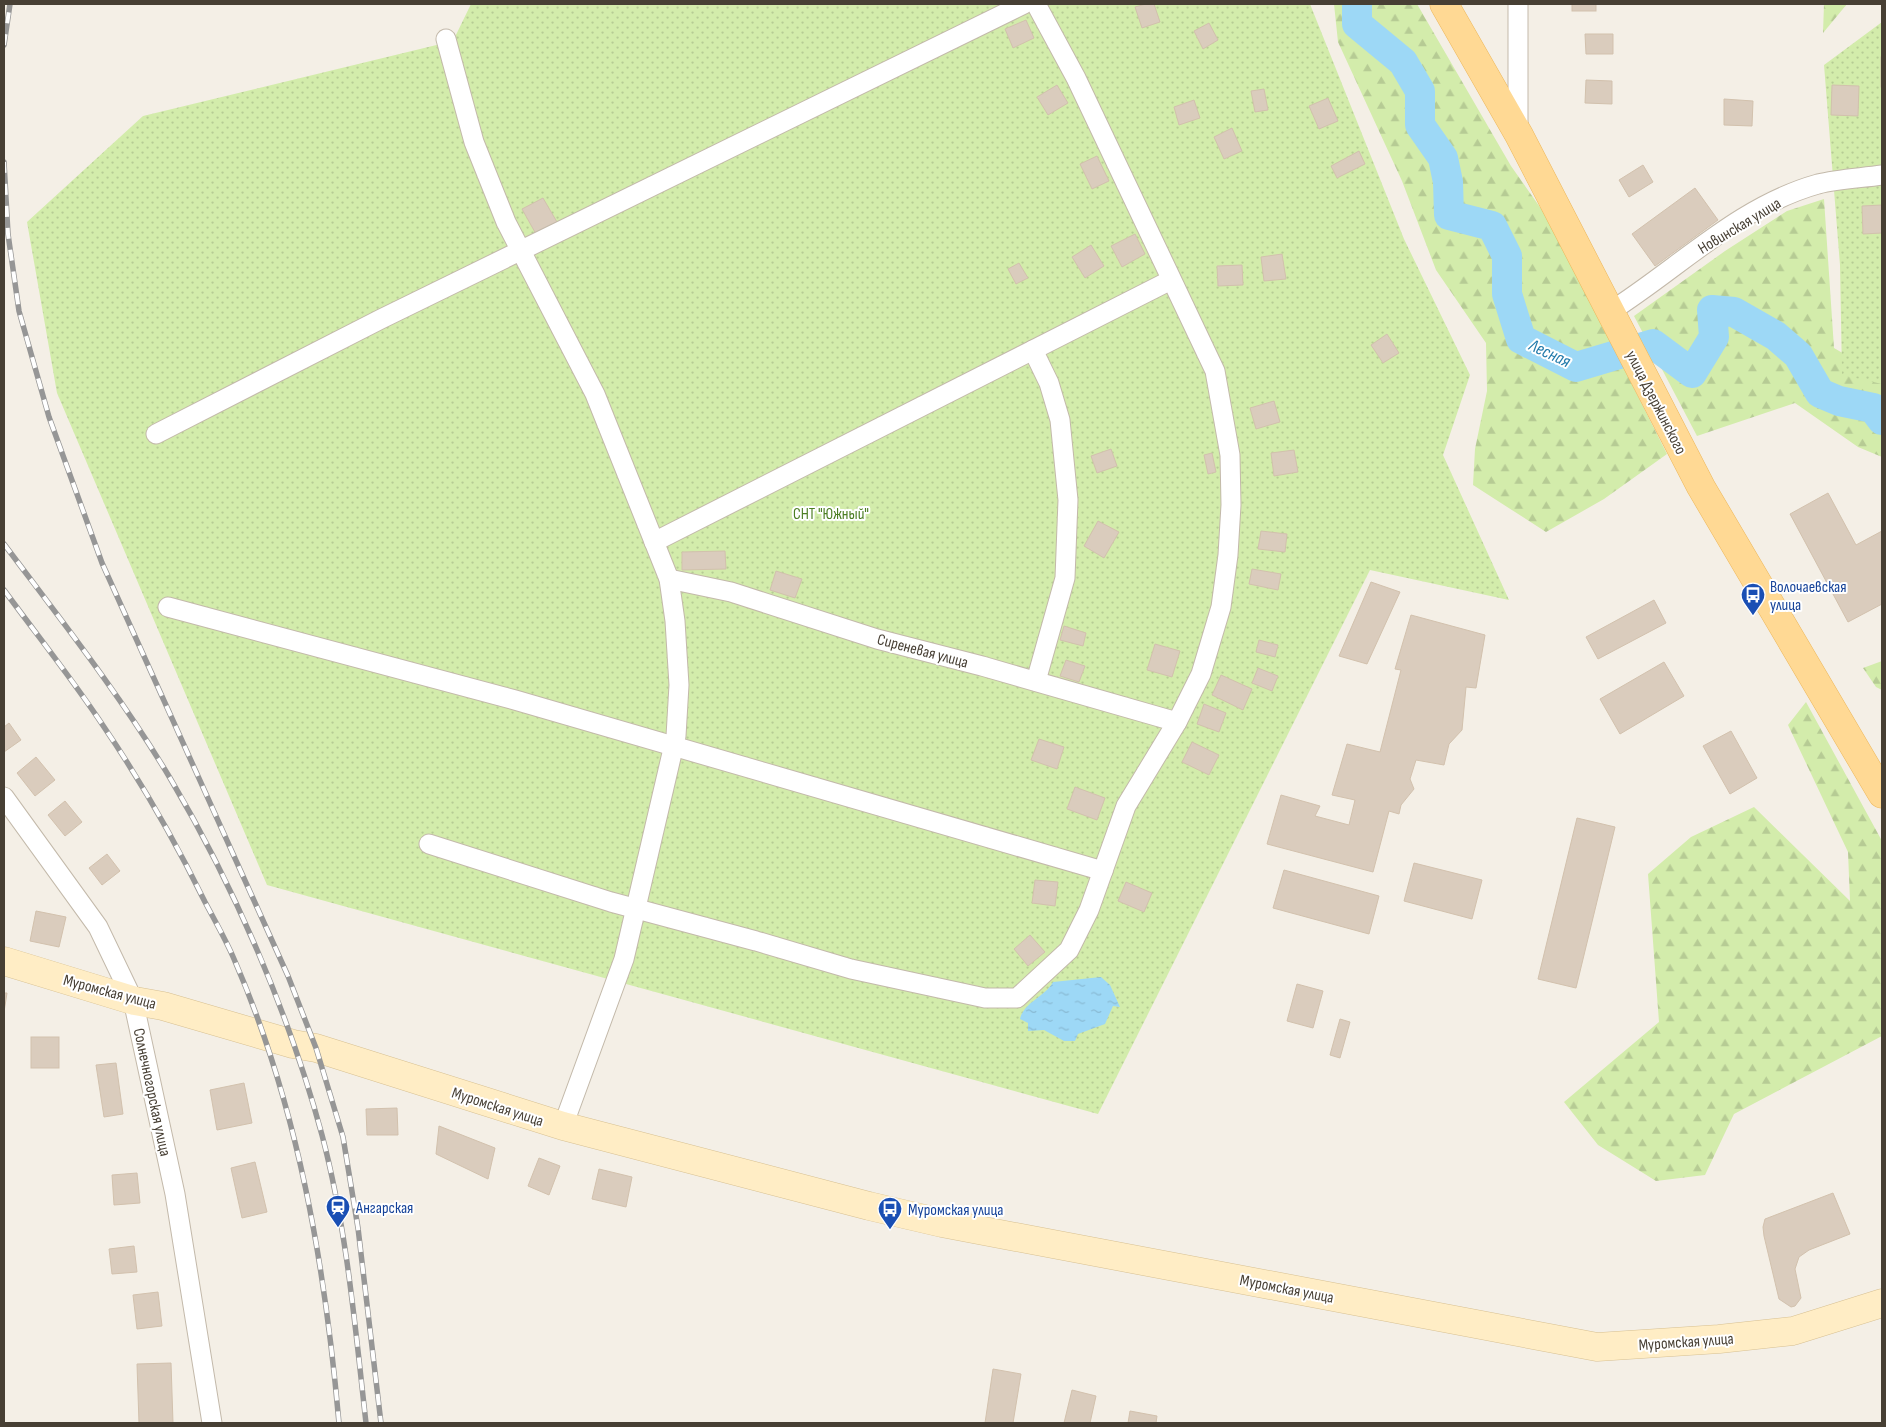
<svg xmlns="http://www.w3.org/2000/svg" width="1886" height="1427" viewBox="0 0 1886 1427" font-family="'Sofia Sans Condensed',sans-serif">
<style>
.forest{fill:url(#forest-firs)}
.garden{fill:url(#garden-dots)}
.water{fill:url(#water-ripples)}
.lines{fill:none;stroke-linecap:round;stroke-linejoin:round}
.river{stroke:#9dd8f6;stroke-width:30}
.building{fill:#daccbd;stroke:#d2c1ad}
.minor-casing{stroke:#c3b9aa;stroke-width:21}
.secondary-casing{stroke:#d7c092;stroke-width:29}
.primary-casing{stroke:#edb75b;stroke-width:29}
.minor{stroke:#fff;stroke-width:19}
.secondary{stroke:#ffedc5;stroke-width:28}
.primary{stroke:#ffd994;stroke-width:28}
.rail-casing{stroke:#969696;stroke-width:5.5}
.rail{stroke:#fff;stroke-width:4;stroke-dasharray:11;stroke-linecap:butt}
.labels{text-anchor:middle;stroke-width:4;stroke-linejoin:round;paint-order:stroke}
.street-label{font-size:16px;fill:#473f34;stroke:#fff}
.park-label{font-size:16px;fill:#4c7e23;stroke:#fff}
.transit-label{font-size:16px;fill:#164399;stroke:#fff;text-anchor:start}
.water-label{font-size:18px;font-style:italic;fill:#237bab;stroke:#fff}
</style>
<defs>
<pattern id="forest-firs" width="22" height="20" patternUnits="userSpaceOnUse" patternTransform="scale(1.25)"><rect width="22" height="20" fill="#d3ecab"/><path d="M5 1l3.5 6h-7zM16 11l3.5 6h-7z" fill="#b6cb94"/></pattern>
<pattern id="garden-dots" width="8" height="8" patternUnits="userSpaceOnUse" patternTransform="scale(1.25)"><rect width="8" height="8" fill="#d3ecab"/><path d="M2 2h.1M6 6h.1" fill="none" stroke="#b6cb94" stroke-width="1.8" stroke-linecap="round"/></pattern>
<pattern id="water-ripples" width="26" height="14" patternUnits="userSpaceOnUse" patternTransform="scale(1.25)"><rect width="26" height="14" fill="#9dd8f6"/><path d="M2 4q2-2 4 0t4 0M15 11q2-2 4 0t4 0" fill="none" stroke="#89bad4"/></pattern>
</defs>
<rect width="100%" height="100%" fill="#f4efe6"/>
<g class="forest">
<polygon points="1334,4 1417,4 1511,166 1549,220 1667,454 1604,499 1546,532 1473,485 1475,449 1487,391 1486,343 1436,270 1402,181 1338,42"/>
<polygon points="1824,4 1847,4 1823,33"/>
<polygon points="1824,199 1834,348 1882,376 1882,457 1858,447 1795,403 1697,436 1634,316 1725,251 1787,211"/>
<polygon points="1882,661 1882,690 1876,687 1863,668"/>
<polygon points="1806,702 1882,841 1882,1036 1734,1114 1705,1175 1656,1181 1598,1145 1564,1102 1659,1022 1648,874 1691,837 1754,807 1850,901 1848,852 1788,725"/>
</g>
<g class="garden">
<polygon points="471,4 1310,4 1404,239 1470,375 1443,455 1509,600 1370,570 1098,1114 267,885 57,393 27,222 143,116 453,41"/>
<polygon points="1882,22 1882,384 1842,375 1840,265 1824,65"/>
</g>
<path class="water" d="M 1101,977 L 1110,985 L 1120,1007 L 1113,1006 L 1105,1024 L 1078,1034 L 1075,1041 L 1064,1041 L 1044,1030 L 1028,1031 L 1028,1023 L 1020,1019 C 1024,1002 1045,997 1053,982 Z"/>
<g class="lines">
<polyline class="river" points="1357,4 1357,24 1403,62 1420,91 1420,125 1443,158 1448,182 1449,215 1492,226 1507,256 1507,294 1521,339 1576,367 1653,344 1692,373 1714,337 1712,310 1734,312 1776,336 1798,355 1820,393 1839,401 1873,408 1882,420"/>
</g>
<g class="building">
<polygon points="1146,4 1154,4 1160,22 1142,28 1135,7"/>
<rect x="1572" y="4" width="24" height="7"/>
<polygon points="1026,20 1034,38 1013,48 1005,29"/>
<polygon points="1209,23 1218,40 1203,49 1194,31"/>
<polygon points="1585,34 1613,34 1613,54 1586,54"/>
<rect x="1881" y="57" width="1" height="30"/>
<polygon points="1586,80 1612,81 1612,104 1585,103"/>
<polygon points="1057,85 1068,103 1048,115 1037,97"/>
<polygon points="1832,85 1859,86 1858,116 1831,115"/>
<polygon points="1264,89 1268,110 1255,112 1251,91"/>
<polygon points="1328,98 1338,121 1319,129 1309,106"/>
<polygon points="1724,99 1753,101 1752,126 1724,125"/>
<polygon points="1194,100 1200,118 1179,125 1174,107"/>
<polygon points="1232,128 1242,151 1224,159 1214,137"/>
<polygon points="1359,151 1365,164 1337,178 1331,166"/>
<polygon points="1097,156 1109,181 1092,189 1080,164"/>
<polygon points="1643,165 1653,182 1629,197 1619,180"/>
<polygon points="1695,188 1718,220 1655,266 1632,234"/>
<polygon points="543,198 557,222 536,234 522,209"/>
<polygon points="1882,205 1882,233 1863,234 1862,206"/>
<polygon points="1135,234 1145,254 1122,267 1111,246"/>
<polygon points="1091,245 1104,266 1085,278 1072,257"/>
<polygon points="1282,254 1286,279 1264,281 1261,257"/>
<polygon points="1019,263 1028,278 1016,284 1008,269"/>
<polygon points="1242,265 1243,285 1218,286 1217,266"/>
<polygon points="1387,334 1399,353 1383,363 1371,345"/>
<polygon points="1274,401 1280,422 1256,429 1250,408"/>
<polygon points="1111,449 1117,466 1097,473 1091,456"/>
<polygon points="1294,450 1298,472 1274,476 1271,453"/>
<polygon points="1212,453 1216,472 1208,474 1204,455"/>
<polygon points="1828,493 1856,545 1882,531 1882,604 1848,622 1790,514"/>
<polygon points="1098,521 1119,532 1104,558 1084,546"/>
<polygon points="1261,531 1287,534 1285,552 1258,549"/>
<polygon points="725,551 726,569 682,570 682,552"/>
<polygon points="1252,569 1281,574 1278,590 1249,584"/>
<polygon points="776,571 802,579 795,598 770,590"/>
<polygon points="1371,582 1400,592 1367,664 1339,656"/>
<polygon points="1654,600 1666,623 1598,659 1586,637"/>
<polygon points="1411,615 1485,635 1476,688 1466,687 1462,730 1449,744 1444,765 1416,760 1410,779 1414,789 1401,805 1399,814 1389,811 1373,872 1267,844 1281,795 1320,806 1315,816 1349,825 1355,800 1332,795 1347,744 1380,752 1401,670 1395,669"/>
<polygon points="1064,626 1086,633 1083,646 1060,640"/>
<polygon points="1259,640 1278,645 1275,657 1256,652"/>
<polygon points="1155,644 1180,651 1172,677 1147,670"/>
<polygon points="1066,660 1085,666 1079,682 1060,676"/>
<polygon points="1664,662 1684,696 1620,734 1600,699"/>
<polygon points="1258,668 1278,676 1272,691 1252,683"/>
<polygon points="1221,675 1252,689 1243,710 1212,695"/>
<polygon points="1204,704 1226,713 1219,732 1197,724"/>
<polygon points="9,723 21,740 4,752 4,727"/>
<polygon points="1731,731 1757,778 1730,794 1703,746"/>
<polygon points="1039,739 1064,747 1057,769 1031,760"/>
<polygon points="1192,742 1219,755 1209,775 1182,762"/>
<polygon points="36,757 55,780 35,796 17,773"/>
<polygon points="1075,787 1105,798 1097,820 1067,809"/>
<polygon points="65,801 82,822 65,836 48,815"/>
<polygon points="1577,818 1615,827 1576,988 1538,979"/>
<polygon points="107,854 120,871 102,885 89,868"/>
<polygon points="1414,863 1482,880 1472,919 1404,901"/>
<polygon points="1284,870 1379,896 1369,934 1273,908"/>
<polygon points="1035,880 1058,882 1055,906 1032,903"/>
<polygon points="1126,882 1152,893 1144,912 1118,901"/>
<polygon points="36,911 66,917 59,947 30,941"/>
<polygon points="1030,935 1045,952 1028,966 1014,949"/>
<polygon points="1297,984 1323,991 1313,1028 1287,1021"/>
<polygon points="4,993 7,993 4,1012"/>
<polygon points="1340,1019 1350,1022 1340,1058 1330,1055"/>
<rect x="31" y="1037" width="28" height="31"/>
<polygon points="116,1063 123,1114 104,1117 96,1065"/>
<polygon points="244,1083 252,1123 217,1130 210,1090"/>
<polygon points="397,1108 398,1135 367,1135 366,1109"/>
<polygon points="439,1126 495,1148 488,1179 436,1154"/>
<polygon points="539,1158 560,1166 549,1195 528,1186"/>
<polygon points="255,1162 267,1212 242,1218 231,1168"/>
<polygon points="599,1169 632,1177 626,1207 592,1199"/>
<polygon points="137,1173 140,1203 114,1205 112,1175"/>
<polygon points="1833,1193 1850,1234 1809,1250 1799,1257 1795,1269 1801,1298 1795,1306 1791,1307 1779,1299 1764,1236 1763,1227 1765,1219"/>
<polygon points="134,1246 137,1272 112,1274 109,1249"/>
<polygon points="158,1292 162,1326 137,1329 133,1295"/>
<polygon points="171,1363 173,1423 139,1423 137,1364"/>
<polygon points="993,1369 1021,1374 1013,1423 985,1423"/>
<polygon points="1072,1390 1096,1396 1090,1423 1064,1423"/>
<polygon points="1130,1411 1157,1416 1156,1423 1128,1423"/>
</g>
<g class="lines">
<defs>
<g id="minor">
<polyline points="1518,4 1518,130"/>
<polyline points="446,39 474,142 506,222 595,394 669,579 675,621 679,685 676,736 624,959 563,1126"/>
<path d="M 1611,311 C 1679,268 1739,206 1818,184 C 1838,179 1861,178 1882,175"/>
<polyline points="1033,350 1049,383 1060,420 1068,500 1065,578 1036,681"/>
<polyline points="156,434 381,319 1024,4"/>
<polyline points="654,542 1171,280"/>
<polyline points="669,579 731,592 877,639 982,666 1177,722"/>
<polyline points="168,607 515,700 1103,871"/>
<polyline points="4,797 98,927 133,1000 175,1194 212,1423"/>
<polyline points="429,844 611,902 756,941 851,969 985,998 1017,998 1069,950 1089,910 1126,806 1177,722 1201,674 1221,607 1228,555 1231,505 1230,455 1215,371 1076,78 1036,4"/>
</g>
<polyline id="secondary" points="4,961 135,1001 163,1006 293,1044 316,1048 563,1126 869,1206 942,1223 1597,1347 1719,1339 1793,1331 1882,1303"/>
<polyline id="primary" points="1444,4 1519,135 1701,487 1882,794"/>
</defs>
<use href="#minor" class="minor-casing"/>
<use href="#secondary" class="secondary-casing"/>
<use href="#primary" class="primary-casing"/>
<use href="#minor" class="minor"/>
<use href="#secondary" class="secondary"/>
<use href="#primary" class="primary"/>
<defs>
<g id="rail">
<polyline points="4,45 10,4"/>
<polyline points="4,162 8,234 19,311 49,417 102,563 288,976 316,1048 343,1137 358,1228 381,1423"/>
<path d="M 4,544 C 61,620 121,696 170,778 C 234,886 289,1013 322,1135 C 347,1230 355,1326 366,1423"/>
<path d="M 4,590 C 37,635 73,680 104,727 C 142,783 175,841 205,902 C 215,921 226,940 234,959 C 298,1106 325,1265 339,1423"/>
</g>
</defs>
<use href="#rail" class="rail-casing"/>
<use href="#rail" class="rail"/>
</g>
<defs>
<symbol id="bus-pin" viewBox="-11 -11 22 30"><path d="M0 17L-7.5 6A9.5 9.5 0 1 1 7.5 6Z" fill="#1a4fb4" stroke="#fff"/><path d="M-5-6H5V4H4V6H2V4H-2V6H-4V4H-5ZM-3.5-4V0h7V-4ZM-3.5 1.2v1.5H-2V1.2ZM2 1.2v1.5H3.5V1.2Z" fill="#fff"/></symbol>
<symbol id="station-pin" viewBox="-11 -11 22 30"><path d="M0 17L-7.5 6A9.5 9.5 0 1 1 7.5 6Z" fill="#1a4fb4" stroke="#fff"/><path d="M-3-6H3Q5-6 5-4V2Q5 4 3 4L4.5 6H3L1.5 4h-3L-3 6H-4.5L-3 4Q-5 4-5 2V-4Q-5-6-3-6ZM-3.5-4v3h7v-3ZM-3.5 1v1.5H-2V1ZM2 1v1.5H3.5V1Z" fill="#fff"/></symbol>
</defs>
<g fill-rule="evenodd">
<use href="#bus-pin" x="1739" y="581" width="28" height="38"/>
<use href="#station-pin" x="324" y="1193" width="28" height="38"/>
<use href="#bus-pin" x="876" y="1195" width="28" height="38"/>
</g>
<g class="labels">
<g class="street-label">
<text transform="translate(1739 225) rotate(-31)" y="6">Новинская улица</text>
<text transform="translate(1657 402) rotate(63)" y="6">улица Дзержинского</text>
<text transform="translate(923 650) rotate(15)" y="6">Сиреневая улица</text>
<text transform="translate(110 991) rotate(15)" y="6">Муромская улица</text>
<text transform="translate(153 1092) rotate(78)" y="6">Солнечногорская улица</text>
<text transform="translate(498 1106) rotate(18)" y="6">Муромская улица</text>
<text transform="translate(1287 1288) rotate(11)" y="6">Муромская улица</text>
<text transform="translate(1686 1341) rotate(-4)" y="6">Муромская улица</text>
</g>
<g class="park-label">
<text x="831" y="519">СНТ "Южный"</text>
</g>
<g class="transit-label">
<text x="1770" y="592">Волочаевская<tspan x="1770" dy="18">улица</tspan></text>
<text x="356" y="1213">Ангарская</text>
<text x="908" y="1215">Муромская улица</text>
</g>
<g class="water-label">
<text transform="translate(1550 353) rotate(25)" y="6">Лесная</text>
</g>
</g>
<rect width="1886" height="1427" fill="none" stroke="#473f34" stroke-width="10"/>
</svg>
